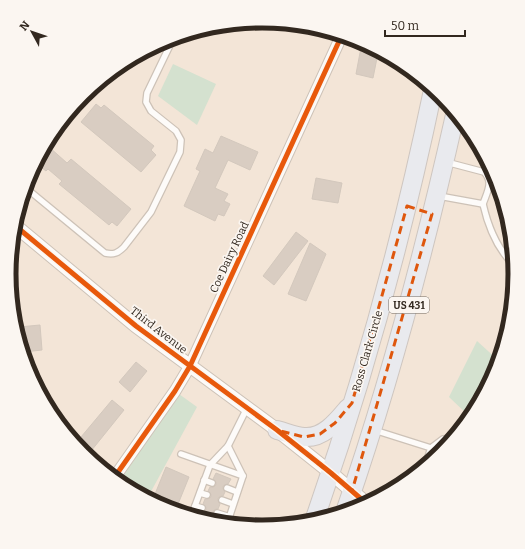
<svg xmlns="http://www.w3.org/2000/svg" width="525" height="549" viewBox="0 0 525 549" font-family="Bitter,serif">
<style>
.green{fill:#d4e1cf}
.building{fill:#d9cdc2;stroke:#d3c8bd}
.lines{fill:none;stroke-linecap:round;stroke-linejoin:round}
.service-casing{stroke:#cdc2b7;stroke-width:8}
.minor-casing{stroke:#cdc2b7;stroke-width:13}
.tertiary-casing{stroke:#cdc2b7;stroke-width:15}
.trunk-casing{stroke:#cec6c0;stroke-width:20}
.service{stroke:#fdfbf9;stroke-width:5.5}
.minor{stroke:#fdfbf9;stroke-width:11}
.tertiary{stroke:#fdfbf9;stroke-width:13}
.trunk{stroke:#e9eaee;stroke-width:18}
.cycleway-casing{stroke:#fbf6f1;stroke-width:8}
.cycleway{stroke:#e8590c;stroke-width:5}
.marked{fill:none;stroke:#df570d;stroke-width:3;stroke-dasharray:8 5;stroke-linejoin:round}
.labels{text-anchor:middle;stroke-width:3.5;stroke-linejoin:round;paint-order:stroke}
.shield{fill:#fbf6f1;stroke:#6e665e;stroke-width:1}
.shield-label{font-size:10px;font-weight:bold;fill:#32281f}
.street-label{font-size:11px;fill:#32281f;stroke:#fbf6f1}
.rim{fill:none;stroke:#32281f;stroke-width:5}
</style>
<rect width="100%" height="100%" fill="#f3e5d7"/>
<g class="green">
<polygon points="173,64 216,84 197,125 158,96"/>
<polygon points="477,341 499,361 497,372 468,415 449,397"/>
<polygon points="179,394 197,407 148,497 121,479"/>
</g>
<g class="building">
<polygon points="362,42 378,53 373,78 356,74"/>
<polygon points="96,104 101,108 104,105 154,146 151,150 156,155 141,172 81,122"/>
<polygon points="221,136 258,152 250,170 228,160 215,188 228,194 224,201 230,204 224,216 218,214 215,221 184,206 200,171 196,169 205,149 213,153"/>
<polygon points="49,147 67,163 71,159 131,209 117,226 112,222 109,225 59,184 62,181 48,169 46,171 37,164"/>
<polygon points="316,178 342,183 338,203 312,199"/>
<polygon points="296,232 308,241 274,285 263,276"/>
<polygon points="310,243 326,254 306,301 288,294"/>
<polygon points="40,325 42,350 24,352 19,327"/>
<polygon points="136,362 147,371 130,392 119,382"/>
<polygon points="112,400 124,410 87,456 83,454 76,443"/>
<polygon points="166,467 189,477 176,509 153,499"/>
<polygon points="216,473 231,479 228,484 223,486 223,489 225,492 223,496 221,496 218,498 218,501 220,504 218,509 216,509 213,511 214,518 199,515 200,512 203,512 206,510 206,507 203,504 205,499 208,499 211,497 211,494 208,491 210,487 213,487 216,485 216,482 213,479"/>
</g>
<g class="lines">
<defs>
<g id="service">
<path d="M 26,188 L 105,253 C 114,255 118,253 124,247 L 151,212 L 180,152 L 181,140 L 176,131 L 151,111 L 146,102 L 147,93 L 173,39"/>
<path d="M 439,196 L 483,204 C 487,192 494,182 484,172 L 446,162"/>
<path d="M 483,204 C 488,226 498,250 514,265"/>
<polyline points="374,430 431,448 425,465"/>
<polyline points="228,446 243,476 228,521"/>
<polyline points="431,448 443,439 452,438"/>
<polyline points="181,454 243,476"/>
<polyline points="204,480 212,483"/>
<polyline points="227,488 237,492"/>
<polyline points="200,493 207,495"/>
<polyline points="222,500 233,504"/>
<polyline points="195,506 202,508"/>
<polyline points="217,513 230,517"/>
<polyline points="192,514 210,465 228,446 247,408"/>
</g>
<polyline id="minor" points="116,475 175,391 190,366 341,37"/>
<polyline id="tertiary" points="18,228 136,326 277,430 331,473 367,504"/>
<g id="trunk">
<path d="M 277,430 C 285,432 296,437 305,437 C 324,438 337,421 348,408"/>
<path d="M 345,512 C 390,382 425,249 455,115"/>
<path d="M 315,518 C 364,378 403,234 433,90"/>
</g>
</defs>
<use href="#service" class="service-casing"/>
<use href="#minor" class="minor-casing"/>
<use href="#tertiary" class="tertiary-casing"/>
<use href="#trunk" class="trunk-casing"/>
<use href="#service" class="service"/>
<use href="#minor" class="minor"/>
<use href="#tertiary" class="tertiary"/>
<use href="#trunk" class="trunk"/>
<defs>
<g id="cycleway">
<polyline points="18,228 136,326 277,430 331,473 367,504"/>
<polyline points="116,475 175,391 190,366 341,37"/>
</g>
</defs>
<use href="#cycleway" class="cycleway-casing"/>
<use href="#cycleway" class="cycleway"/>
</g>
<path class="marked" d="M 407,206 L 432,214 L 352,491 L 277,430 L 304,437 L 320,434 L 335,423 L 352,403 Z"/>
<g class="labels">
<rect class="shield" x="389" y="297" width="40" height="16" rx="3"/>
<g class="shield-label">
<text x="409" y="309">US 431</text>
</g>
<g class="street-label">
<text transform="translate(229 257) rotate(-65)" y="4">Coe Dairy Road</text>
<text transform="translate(159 330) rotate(38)" y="4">Third Avenue</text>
<text transform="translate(367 351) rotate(-74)" y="4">Ross Clark Circle</text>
</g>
</g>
<path d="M0 0H525V549H0ZM16 274a246 246 0 1 1 492 0a246 246 0 1 1-492 0Z" fill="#fbf6f1" fill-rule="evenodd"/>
<path class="rim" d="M16 274a246 246 0 1 1 492 0a246 246 0 1 1-492 0Z"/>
<g transform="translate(32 32) rotate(310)" stroke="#fbf6f1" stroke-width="3" paint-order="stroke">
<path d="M0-3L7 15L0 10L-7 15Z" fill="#32281f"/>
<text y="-6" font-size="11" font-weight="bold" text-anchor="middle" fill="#32281f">N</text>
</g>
<path d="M385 30v6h80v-6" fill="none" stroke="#32281f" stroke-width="2"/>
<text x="391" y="30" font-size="12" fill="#32281f" stroke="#fbf6f1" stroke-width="3" paint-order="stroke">50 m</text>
</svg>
